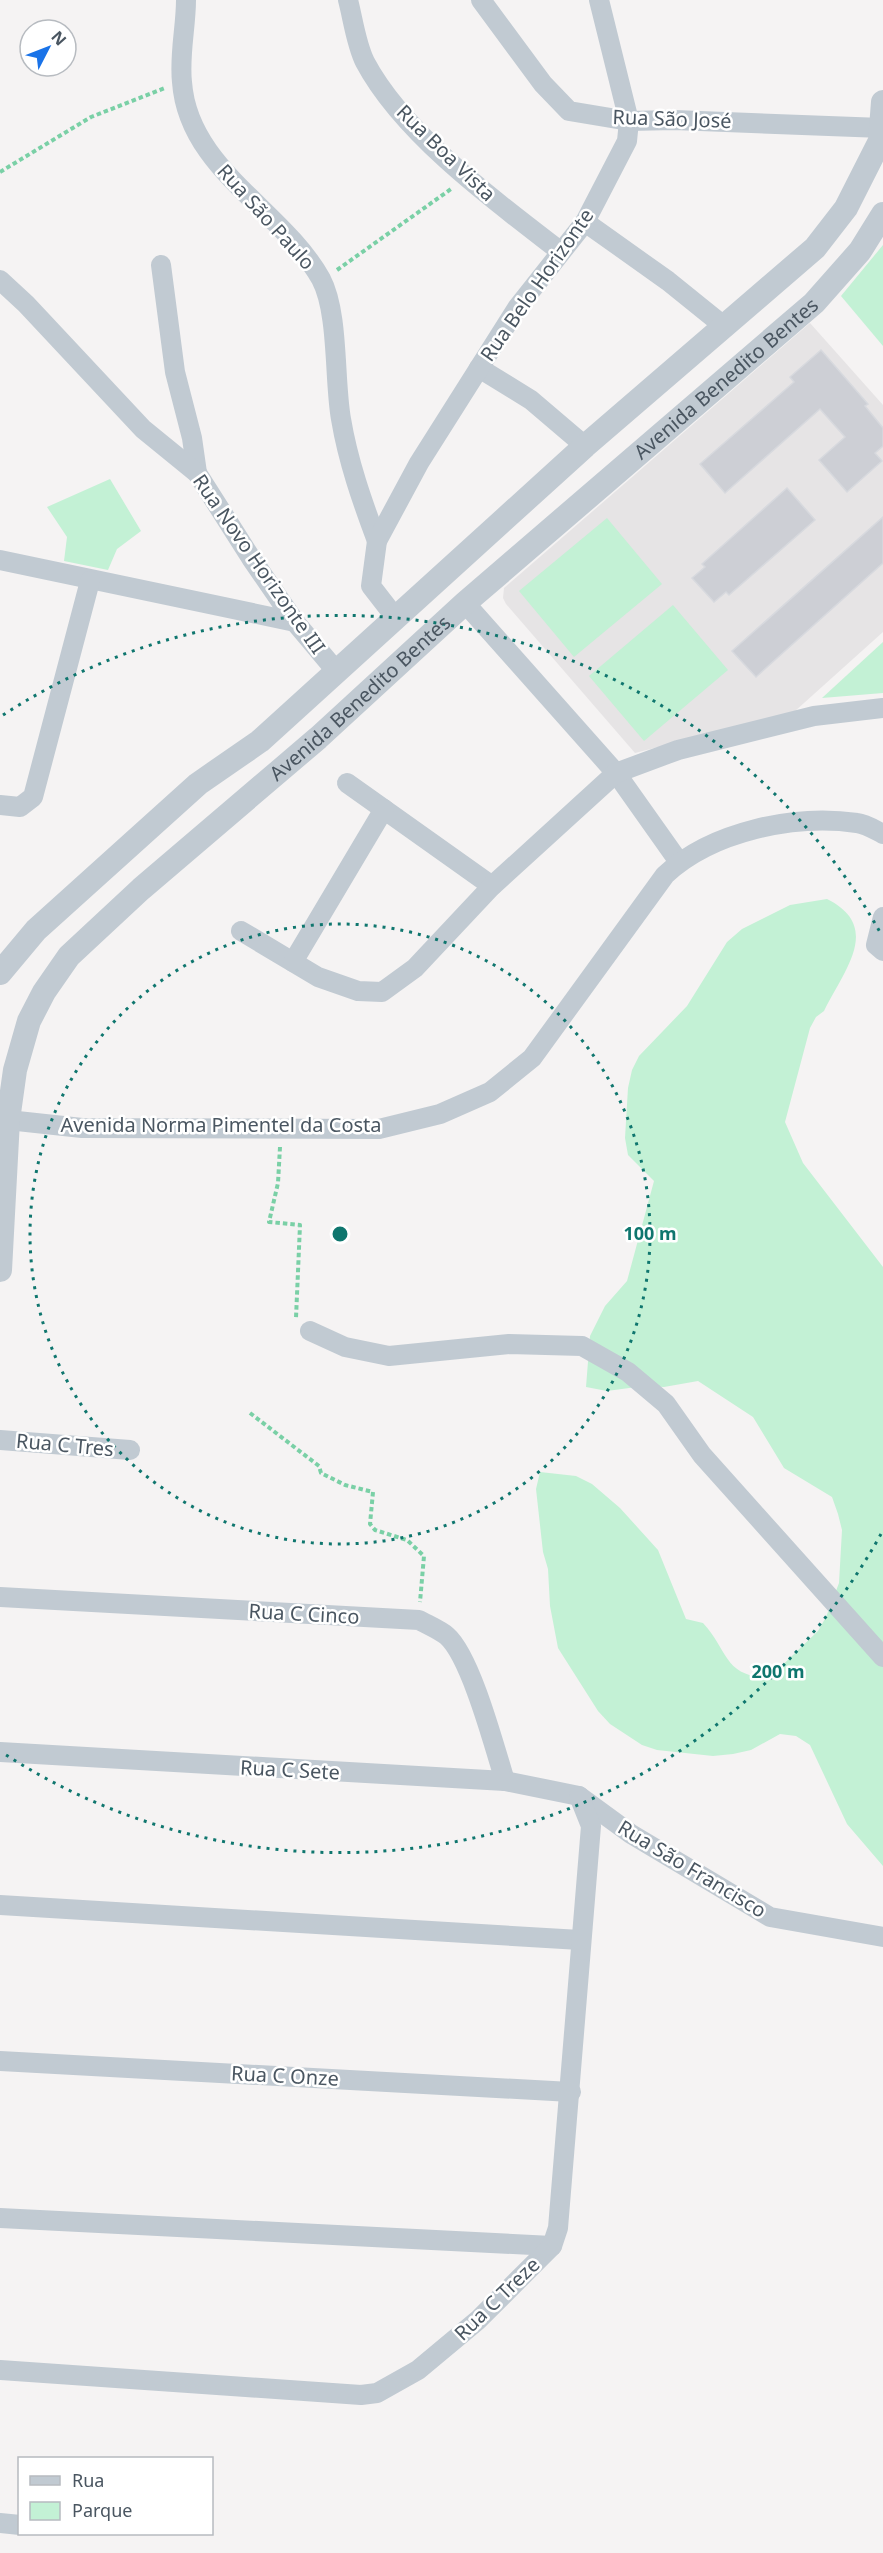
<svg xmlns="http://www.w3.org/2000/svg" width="883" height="2553" viewBox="0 0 883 2553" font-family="'Noto Sans',sans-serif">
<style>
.education{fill:#e6e4e5}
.green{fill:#c3f1d5}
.building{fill:#cdcfd5;stroke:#d7d9de;stroke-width:1.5}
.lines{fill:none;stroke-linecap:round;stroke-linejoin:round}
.path{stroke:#7ad0a6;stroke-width:4;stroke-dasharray:4.5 3;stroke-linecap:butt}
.minor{stroke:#c1cad2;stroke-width:20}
.tertiary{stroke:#c1cad2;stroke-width:24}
.ring{fill:none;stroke:#0f766e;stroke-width:3;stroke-dasharray:3 6}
.labels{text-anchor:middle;stroke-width:5;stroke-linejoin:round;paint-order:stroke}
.street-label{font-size:20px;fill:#4a5661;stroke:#fff}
.centre{fill:#0f766e;stroke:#fff;stroke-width:3}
.ring-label{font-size:18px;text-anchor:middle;font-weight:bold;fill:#0f766e;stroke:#fff;stroke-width:5;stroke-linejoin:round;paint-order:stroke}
</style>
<rect width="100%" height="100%" fill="#f5f3f3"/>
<polygon class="education" points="810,323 883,405 883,632 794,712 635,753 506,604 503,598 504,588"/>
<g class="green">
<polygon points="883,245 883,346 841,296"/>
<polygon points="110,479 141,531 117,549 108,570 64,561 67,537 47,507"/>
<polygon points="607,518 662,584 574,657 519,591"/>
<polygon points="673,605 728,670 644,741 589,676"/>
<polygon points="883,642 883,693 822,698"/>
<path d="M 827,899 C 883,927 844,970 824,1011 L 816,1017 L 810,1028 L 785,1122 L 803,1163 L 883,1267 L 883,1866 L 847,1824 L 810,1745 L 796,1736 L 780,1734 L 751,1750 L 733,1754 L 713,1756 L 657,1750 L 642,1745 L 610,1724 L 598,1711 L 558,1648 L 550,1606 L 548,1569 L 543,1552 L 536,1489 L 540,1472 L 576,1476 L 592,1484 L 620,1508 L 658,1550 L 686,1619 L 703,1623 C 729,1651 723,1676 769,1678 L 818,1631 L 826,1617 L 839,1583 L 842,1530 L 838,1514 L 832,1497 L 784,1468 L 753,1417 L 698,1381 L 664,1387 L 644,1386 L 607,1391 L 586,1387 L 590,1336 L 605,1306 L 627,1281 L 654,1181 L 628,1155 L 625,1138 L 628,1088 L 632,1070 L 639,1056 L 687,1006 L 727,942 L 742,929 L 790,905 Z"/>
</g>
<g class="building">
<polygon points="821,350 868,404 865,406 883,428 883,446 875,453 882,461 847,492 819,460 845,437 820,409 725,493 700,464 794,382 790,377"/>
<polygon points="787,488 815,520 729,595 726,592 714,602 692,578 705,567 702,564"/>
<polygon points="883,517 883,563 756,677 732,651"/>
</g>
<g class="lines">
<g class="path">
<polyline points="0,172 91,117 165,88"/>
<polyline points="337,270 451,189"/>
<polyline points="280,1147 278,1183 269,1222 300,1225 296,1318"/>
<polyline points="250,1413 319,1466 321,1473 345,1485 373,1492 370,1524 375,1530 407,1540 424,1556 420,1602"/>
</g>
<g class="minor">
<path d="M 186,0 C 186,27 179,55 182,82 C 188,169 282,209 321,279 C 339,313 334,380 341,419 C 348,461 362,501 377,541"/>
<path d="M 348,0 C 353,19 356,44 365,62 C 403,134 496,202 560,251"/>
<polyline points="481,0 543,84 569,111 629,121 674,120 882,128"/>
<polyline points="585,222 668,281 725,327"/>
<polyline points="161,265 175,372 192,438 197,473"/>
<polyline points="0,280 26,304 143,429 197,473 251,558 295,622 337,672"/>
<polyline points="479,368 531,400 585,446"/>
<polyline points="0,560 295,622"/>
<polyline points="465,603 616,773 679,862"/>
<polyline points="395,617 371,586 377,541 419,463 517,308 585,222 627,141 629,121 599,0"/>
<polyline points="347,783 492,886"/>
<polyline points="0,805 20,807 33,797 90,581"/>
<polyline points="883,917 876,945 883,951"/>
<polyline points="241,931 318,977 358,991 382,992 415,968 492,886 616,773 678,750 814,716 883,708"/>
<polyline points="293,962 384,809"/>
<path d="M 8,1120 L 82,1128 L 379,1129 L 440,1114 L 490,1092 L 532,1058 L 665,875 C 712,831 795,814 857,823 C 866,824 875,830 883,834"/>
<polyline points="310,1331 345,1347 389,1356 509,1344 582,1346 628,1372 666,1404 702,1455 883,1657"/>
<polyline points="0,1440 130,1450"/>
<path d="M 0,1597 L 419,1620 C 428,1625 440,1630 447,1636 C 471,1657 495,1749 505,1781"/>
<polyline points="0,1752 505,1781 579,1796 631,1834 770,1917 883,1937"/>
<polyline points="0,1905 580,1940"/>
<polyline points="0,2061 571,2092"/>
<polyline points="0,2218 552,2246"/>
<polyline points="0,2370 361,2395 377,2393 418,2370 478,2320 552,2246 558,2228 591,1826 579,1796"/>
<polyline points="0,2523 20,2525"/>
</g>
<g class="tertiary">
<polyline points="0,973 36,930 198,784 260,741 585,446 815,248 846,208 880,141 883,102"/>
<path id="s1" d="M 0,1270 L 8,1120 L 15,1070 L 29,1021 L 44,992 L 69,956 L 141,889 L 318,738 L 465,603 L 814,303 L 860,251 L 883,214"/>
</g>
</g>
<g class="ring">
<circle cx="340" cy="1234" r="310"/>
<path d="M881 1534A619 619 0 0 1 3 1753M3 715A619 619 0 0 1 881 934"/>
</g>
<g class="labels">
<g class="street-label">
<text transform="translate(672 119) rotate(2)" y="7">Rua São José</text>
<text transform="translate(446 153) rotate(44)" y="7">Rua Boa Vista</text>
<text transform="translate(266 217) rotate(48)" y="7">Rua São Paulo</text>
<text transform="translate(537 285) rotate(-55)" y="7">Rua Belo Horizonte</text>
<text dy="7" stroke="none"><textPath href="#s1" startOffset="1203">Avenida Benedito Bentes</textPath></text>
<text transform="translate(259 564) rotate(55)" y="7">Rua Novo Horizonte III</text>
<text dy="7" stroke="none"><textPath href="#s1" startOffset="717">Avenida Benedito Bentes</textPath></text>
<text x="221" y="1132">Avenida Norma Pimentel da Costa</text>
<text transform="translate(65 1445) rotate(5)" y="7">Rua C Tres</text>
<text transform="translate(304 1614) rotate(3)" y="7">Rua C Cinco</text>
<text transform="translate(290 1770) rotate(3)" y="7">Rua C Sete</text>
<text transform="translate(692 1869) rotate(31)" y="7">Rua São Francisco</text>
<text transform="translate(285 2076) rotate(3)" y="7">Rua C Onze</text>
<text transform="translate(497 2299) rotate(-44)" y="7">Rua C Treze</text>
</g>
</g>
<circle cx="340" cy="1234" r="9" class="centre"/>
<g class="ring-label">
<text x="650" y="1240">100 m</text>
<text x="778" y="1678">200 m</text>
</g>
<rect x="18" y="2457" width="195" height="78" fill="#ffffff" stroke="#b7bbc0" stroke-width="1.5"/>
<rect x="30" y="2476" width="30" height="9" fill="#c1cad2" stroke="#b7bbc0" stroke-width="1.5"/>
<text x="72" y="2487" font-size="18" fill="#4a5661">Rua</text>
<rect x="30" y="2502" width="30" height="18" fill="#c3f1d5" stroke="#b7bbc0" stroke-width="1.5"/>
<text x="72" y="2517" font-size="18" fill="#4a5661">Parque</text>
<g transform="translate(48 48) rotate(48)"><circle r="28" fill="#ffffff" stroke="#b7bbc0" stroke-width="1.5"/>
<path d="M0-4.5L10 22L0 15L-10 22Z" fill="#1a73e8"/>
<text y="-9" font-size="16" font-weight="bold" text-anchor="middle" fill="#4a5661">N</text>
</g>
</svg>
